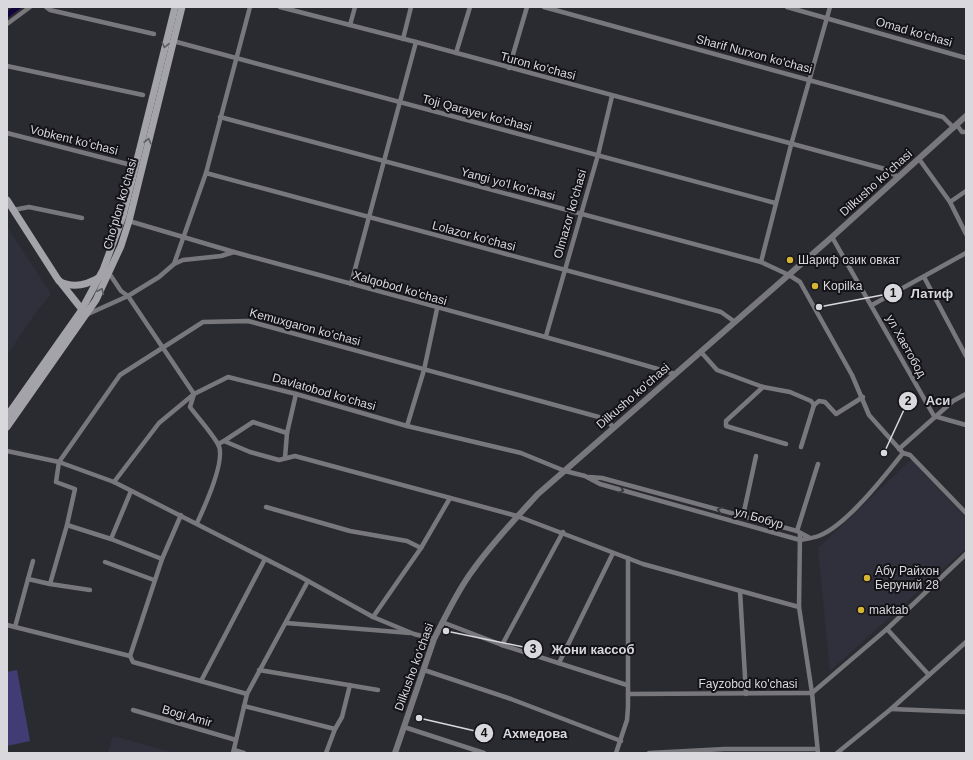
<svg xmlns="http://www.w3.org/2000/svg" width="973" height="760" viewBox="0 0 973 760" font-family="Helvetica,sans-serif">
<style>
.built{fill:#30303d}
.green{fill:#413d74}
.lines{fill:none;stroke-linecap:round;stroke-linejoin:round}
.canal{stroke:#12033b;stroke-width:5.5}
.minor{stroke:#78787c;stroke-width:4.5}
.tertiary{stroke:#78787c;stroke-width:6}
.secondary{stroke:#a3a3a9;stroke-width:7}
.oneway{stroke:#5b5b60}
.oneway2{stroke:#36363a}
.poi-dot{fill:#d7b434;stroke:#131317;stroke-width:1.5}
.labels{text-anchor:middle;stroke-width:4;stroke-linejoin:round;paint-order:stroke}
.street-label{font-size:12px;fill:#d8d8dd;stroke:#131317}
.poi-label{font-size:12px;fill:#d8d8dd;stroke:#131317;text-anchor:start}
.leader{fill:none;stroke:#d8d8dd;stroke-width:1.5}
.callout-dot{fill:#d8d8dd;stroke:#131317;stroke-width:1.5}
.mark-label{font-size:12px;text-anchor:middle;font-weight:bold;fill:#111}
.callout-label{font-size:13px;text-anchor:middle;font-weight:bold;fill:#d8d8dd;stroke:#131317;stroke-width:4;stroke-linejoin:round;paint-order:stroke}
</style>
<rect width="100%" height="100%" fill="#2a2b31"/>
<g class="built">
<polygon points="7,227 51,294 36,312 7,355"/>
<polygon points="912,459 966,518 966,548 830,671 818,548"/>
<polygon points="113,736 174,753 108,753"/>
</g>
<polygon class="green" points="17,670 30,741 7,746 7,672"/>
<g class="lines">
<polyline class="canal" points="7,15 18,7"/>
<g class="minor">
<polyline points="46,7 50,10 154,34"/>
<polyline points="280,7 416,42 885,169 898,177"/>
<polyline points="544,7 943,117 954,128"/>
<polyline points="787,7 966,58"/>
<polyline points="7,24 30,7"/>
<polyline points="350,25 355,7"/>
<polyline points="403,39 411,7"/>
<polyline points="173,41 775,203"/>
<polyline points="456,53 470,7"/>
<polyline points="7,66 143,95"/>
<polyline points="509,68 527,7"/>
<polyline points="220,117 761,262 789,275 800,282 852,375 869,415 903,453 910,455 966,513"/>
<polyline points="957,125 962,132 966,132"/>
<polyline points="7,133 135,166"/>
<polyline points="919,159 950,202 966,234"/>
<polyline points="206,173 721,312 735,322"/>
<polyline points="950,202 966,191"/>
<polyline points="13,210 29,207 82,218"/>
<polyline points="129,221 234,252"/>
<polyline points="832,237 934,416 966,425"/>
<polyline points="761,262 791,145 830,7"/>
<polyline points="174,264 206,173 250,7"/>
<path d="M 109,273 L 121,291 L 128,296 L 194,394 L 190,407 C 199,419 210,431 218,444 C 227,459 204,508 197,523"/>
<polyline points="924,277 966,356"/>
<polyline points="351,284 416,42"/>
<polyline points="872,305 966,253"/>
<path d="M 88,314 L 128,296 L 159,277 L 174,264 L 183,260 L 221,256 L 234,252 C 381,292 529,331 675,374"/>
<polyline points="546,336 598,155 612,96"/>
<polyline points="701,352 717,370 763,387 790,392 811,401 814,405 801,447"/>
<polyline points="763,387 726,421 726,426 786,444"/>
<polyline points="814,405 819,401 825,402 836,414 863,397"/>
<polyline points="407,426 424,370 437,309"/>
<polyline points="224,441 253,422 287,433"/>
<polyline points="218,444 224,441 250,452 279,460 295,456 517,516 643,564 799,607"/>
<polyline points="899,449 953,401 966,394"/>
<polyline points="7,451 59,462 114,482 299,576 373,617 414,634 434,639"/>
<polyline points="285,458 287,433 296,394"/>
<polyline points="589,477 602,478 797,531 810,538"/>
<path d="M 114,482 L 159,423 L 194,394 L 228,377 L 296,394 L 407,426 L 521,453 L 565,471 L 585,476 L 600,484 L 800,540 C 807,539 814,538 821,535 C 848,523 884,477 903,453"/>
<polyline points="266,507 350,531 407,541 421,548"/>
<polyline points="743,516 756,456"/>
<polyline points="67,525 111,539 162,559"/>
<polyline points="797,531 818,464"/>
<polyline points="800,533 799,607 812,693 818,753"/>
<polyline points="111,539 131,491"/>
<polyline points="105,562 154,580"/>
<polyline points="28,579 33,561"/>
<polyline points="50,584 90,590"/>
<polyline points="740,591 746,694"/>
<polyline points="373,617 421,548 450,498"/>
<polyline points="442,622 502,645 627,685"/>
<polyline points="286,623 410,633"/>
<polyline points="7,625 130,656 133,662 247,694 308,581"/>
<polyline points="15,627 28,579 50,584 67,525 75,489 56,482 59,462 120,375 203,322 248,321 606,419 613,427"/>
<polyline points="887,629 929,675"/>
<polyline points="502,645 563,532"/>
<polyline points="130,656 162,559 181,515"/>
<polyline points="559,663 613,553"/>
<polyline points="259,670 378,690"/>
<polyline points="424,670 511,699 621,741"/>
<polyline points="201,681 265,559"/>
<polyline points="812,693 887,629 966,554"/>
<polyline points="628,694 812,693"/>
<polyline points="244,706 335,729"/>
<polyline points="891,709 966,712"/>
<polyline points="133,710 236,740"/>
<polyline points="404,727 484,753"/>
<polyline points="234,750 244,753"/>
<polyline points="233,753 247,694"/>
<polyline points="326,753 335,729 342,717 350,685"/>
<polyline points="616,753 627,720 628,707 628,558"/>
<polyline points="649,753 725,749 817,749"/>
<polyline points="837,753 891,709 966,642"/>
</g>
<path class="tertiary" d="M 395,753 L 434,639 C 446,616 457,591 473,570 C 492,543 516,518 538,494 L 832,237 L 966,116"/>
<g class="secondary">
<polyline points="7,200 57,278 84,312"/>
<path d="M 59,281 C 73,289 87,285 100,277"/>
<polyline points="7,416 81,311 103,270 123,216 175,7"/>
<polyline points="7,427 96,300 121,246 129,221 182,7"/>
</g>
</g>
<defs><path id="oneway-chevron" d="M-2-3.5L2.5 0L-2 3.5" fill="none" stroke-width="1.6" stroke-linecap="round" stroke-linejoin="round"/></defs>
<g class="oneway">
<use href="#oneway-chevron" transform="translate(165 45) rotate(104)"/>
<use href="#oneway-chevron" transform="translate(148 141) rotate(-76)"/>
<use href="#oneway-chevron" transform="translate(101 291) rotate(-65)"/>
</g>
<g class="oneway2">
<use href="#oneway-chevron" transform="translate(621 490) rotate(16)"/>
<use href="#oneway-chevron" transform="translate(720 510) rotate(-165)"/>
</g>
<g class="poi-dot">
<circle cx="790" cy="260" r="4"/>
<circle cx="815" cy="286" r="4"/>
<circle cx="867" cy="578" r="4"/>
<circle cx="861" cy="610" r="4"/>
</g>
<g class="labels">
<g class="street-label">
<text transform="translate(914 32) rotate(16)" y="4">Omad ko'chasi</text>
<text transform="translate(754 54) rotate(15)" y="4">Sharif Nurxon ko'chasi</text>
<text transform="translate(538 66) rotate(15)" y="4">Turon ko'chasi</text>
<text transform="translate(477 113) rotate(15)" y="4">Toji Qarayev ko'chasi</text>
<text transform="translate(74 140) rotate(14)" y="4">Vobkent koʻchasi</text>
<text transform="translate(876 183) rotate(-42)" y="4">Dilkusho ko'chasi</text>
<text transform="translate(508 184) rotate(15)" y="4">Yangi yo'l ko'chasi</text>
<text transform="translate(120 204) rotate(-74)" y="4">Choʻplon koʻchasi</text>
<text transform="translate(570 214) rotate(-74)" y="4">Olmazor ko'chasi</text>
<text transform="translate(474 236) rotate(15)" y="4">Lolazor ko'chasi</text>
<text transform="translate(400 288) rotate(16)" y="4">Xalqobod ko'chasi</text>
<text transform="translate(305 327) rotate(15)" y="4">Kemuxgaron ko'chasi</text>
<text transform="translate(906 346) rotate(61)" y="4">ул Хаетобод</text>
<text transform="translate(324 392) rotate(16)" y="4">Davlatobod ko'chasi</text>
<text transform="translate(633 396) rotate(-41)" y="4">Dilkusho ko'chasi</text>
<text transform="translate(759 518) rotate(16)" y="4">ул Бобур</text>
<text transform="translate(414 667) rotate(-70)" y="4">Dilkusho ko'chasi</text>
<text x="748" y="688">Fayzobod ko'chasi</text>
<text transform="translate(187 716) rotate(16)" y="4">Bogi Amir</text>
</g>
<g class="poi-label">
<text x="798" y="264">Шариф озик овкат</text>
<text x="823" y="290">Kopilka</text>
<text x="875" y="575">Абу Райхон<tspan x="875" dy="14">Беруний 28</tspan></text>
<text x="869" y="614">maktab</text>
</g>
</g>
<path class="leader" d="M819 307L893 293M884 453L908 401M446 631L533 649M419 718L484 733"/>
<g class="callout-dot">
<circle cx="819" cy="307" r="4"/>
<circle cx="884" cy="453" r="4"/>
<circle cx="446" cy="631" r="4"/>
<circle cx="419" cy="718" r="4"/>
<circle cx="893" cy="293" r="10"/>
<circle cx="908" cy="401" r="10"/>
<circle cx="533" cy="649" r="10"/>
<circle cx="484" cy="733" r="10"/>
</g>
<g class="mark-label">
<text x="893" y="297">1</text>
<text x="908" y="405">2</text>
<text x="533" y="653">3</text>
<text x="484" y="737">4</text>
</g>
<g class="callout-label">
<text x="932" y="298">Латиф</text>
<text x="938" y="405">Аси</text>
<text x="593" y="654">Жони кассоб</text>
<text x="535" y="738">Ахмедова</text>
</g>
<rect width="973" height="760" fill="none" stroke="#d8d8dd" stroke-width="16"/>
</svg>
